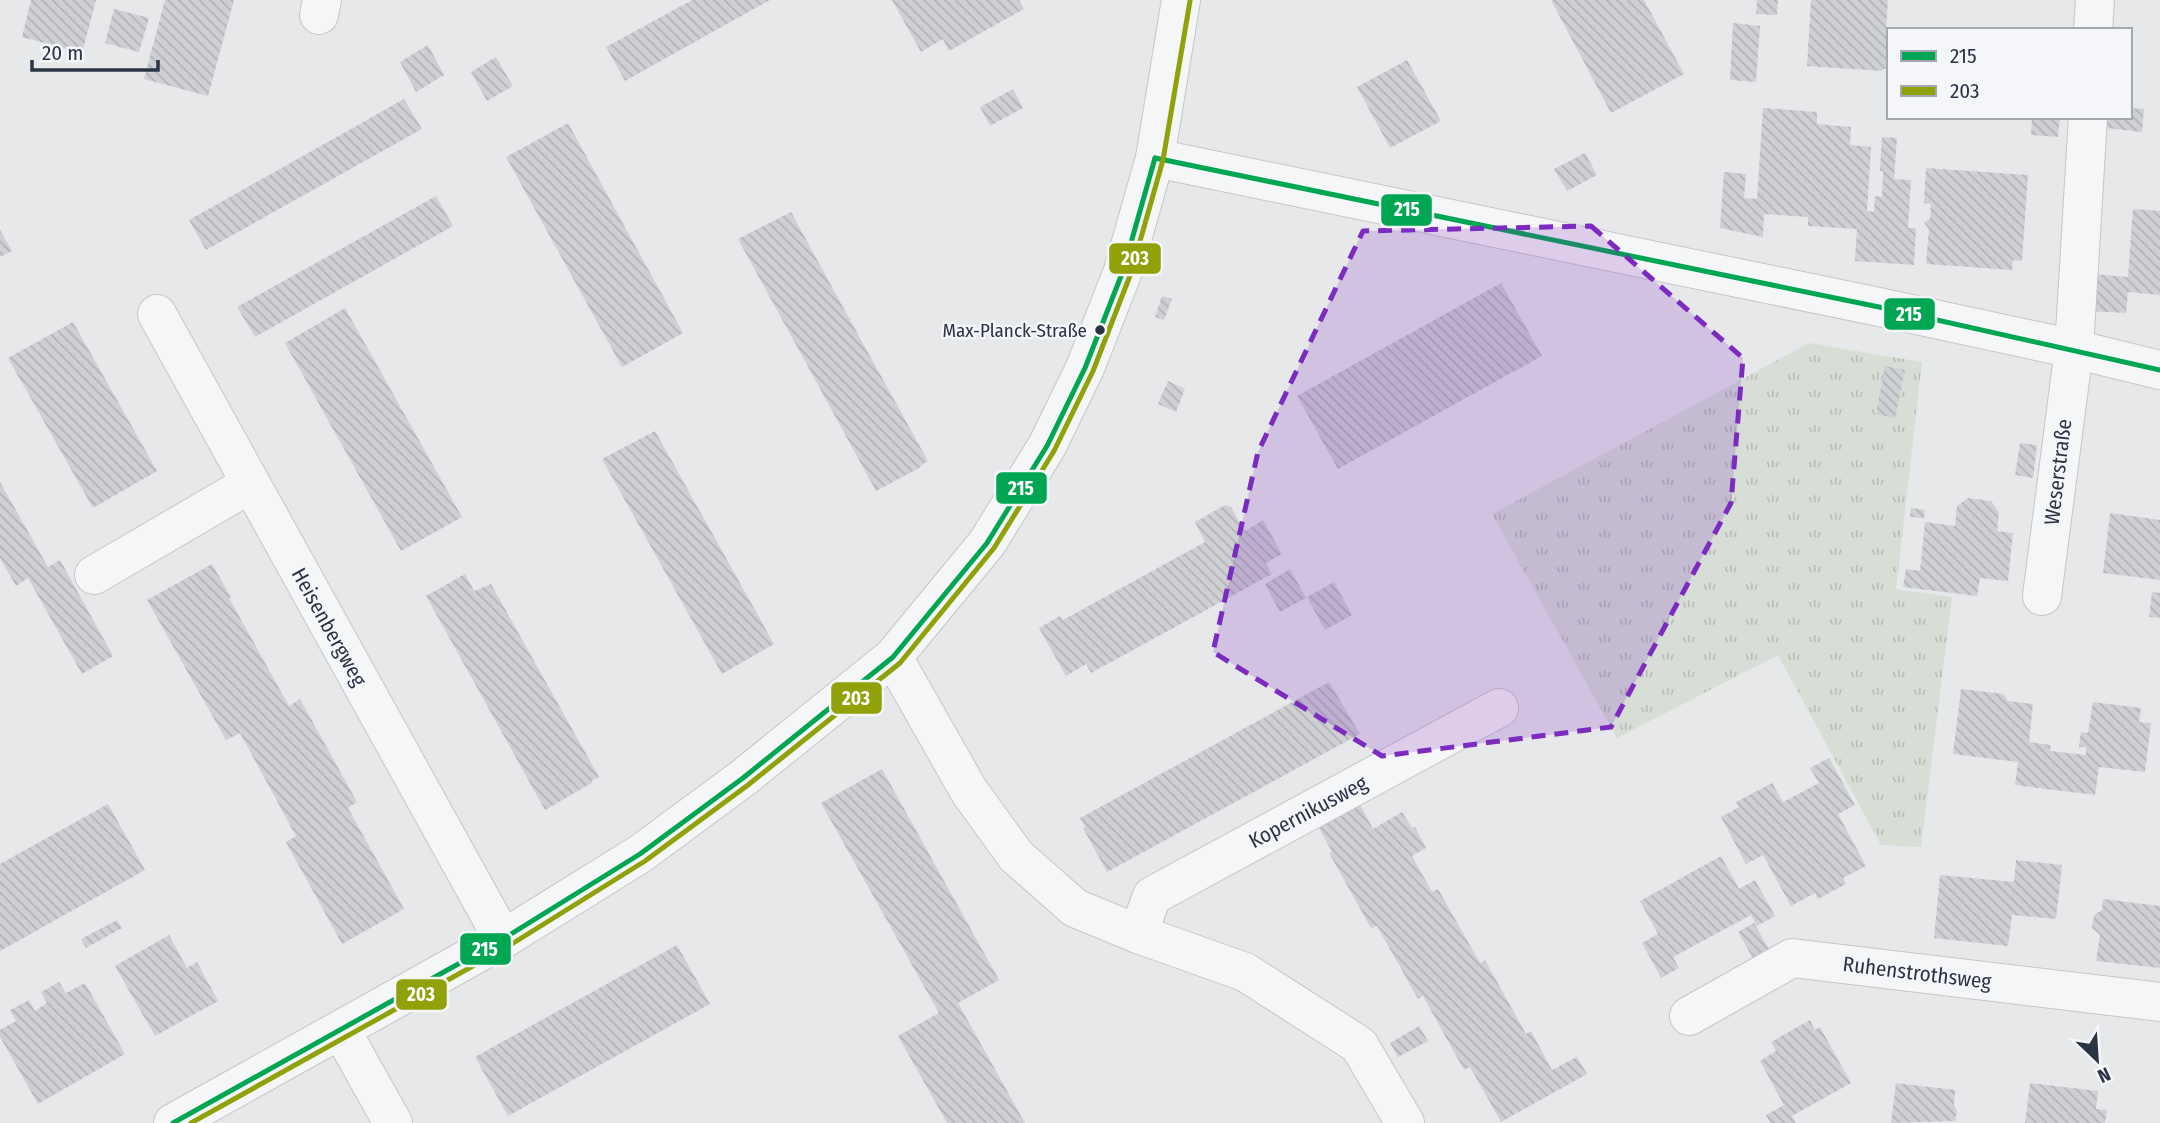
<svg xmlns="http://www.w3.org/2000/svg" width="2160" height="1123" viewBox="0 0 2160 1123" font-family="'Fira Sans Condensed',sans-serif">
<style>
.park{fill:url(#park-tufts)}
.building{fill:url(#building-back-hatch)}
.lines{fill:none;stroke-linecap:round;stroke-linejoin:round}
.minor-casing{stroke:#c4c6c8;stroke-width:40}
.minor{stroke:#f5f6f7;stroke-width:38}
.bus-1-casing{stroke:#f4f6f9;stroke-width:10}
.bus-2-casing{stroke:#f4f6f9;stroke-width:10}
.bus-1{stroke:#00a651;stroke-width:5}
.bus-2{stroke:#91a10a;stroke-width:5}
.marked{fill:#7b2cbf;fill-opacity:0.2;stroke:#7b2cbf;stroke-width:5;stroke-dasharray:14 9;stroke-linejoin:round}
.bus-dot{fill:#2b3445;stroke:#f4f6f9;stroke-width:2.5}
.labels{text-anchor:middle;stroke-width:5;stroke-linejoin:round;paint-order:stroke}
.bus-label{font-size:19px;fill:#2b3445;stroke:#f4f6f9;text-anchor:end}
.street-label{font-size:21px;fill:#2b3445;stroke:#f4f6f9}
.line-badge{stroke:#f4f6f9;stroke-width:2.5}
.badge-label{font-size:19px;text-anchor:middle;font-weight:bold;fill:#fff}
</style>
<defs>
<pattern id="park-tufts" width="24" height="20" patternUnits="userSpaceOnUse" patternTransform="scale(1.75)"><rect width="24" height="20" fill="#d6ded6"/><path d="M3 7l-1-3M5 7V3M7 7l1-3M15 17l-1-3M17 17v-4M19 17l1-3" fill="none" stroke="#b8bfb9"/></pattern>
<pattern id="building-back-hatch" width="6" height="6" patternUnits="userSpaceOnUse" patternTransform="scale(1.75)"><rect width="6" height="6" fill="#ced0d3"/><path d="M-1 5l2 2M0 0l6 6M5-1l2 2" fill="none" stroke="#b1b3b6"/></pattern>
</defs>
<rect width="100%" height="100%" fill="#e6e8ea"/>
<polygon class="park" points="1809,343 1922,362 1896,589 1952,597 1921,847 1881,845 1778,655 1617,738 1492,514"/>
<g class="building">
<polygon points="31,0 96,0 82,53 22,37"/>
<polygon points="165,0 234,0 208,96 144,79"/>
<polygon points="692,0 770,0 625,81 606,47"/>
<polygon points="892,0 1019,0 1024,9 949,51 943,39 921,52"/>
<polygon points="1551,0 1644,0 1684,74 1611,113"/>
<polygon points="1757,0 1778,0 1777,15 1756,14"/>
<polygon points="1811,0 1888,0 1886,28 1889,28 1889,69 1883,69 1882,71 1807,66"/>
<polygon points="114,9 149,18 139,52 105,43"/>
<polygon points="1733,23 1760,26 1756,82 1730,80"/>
<polygon points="428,45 444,75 416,92 400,62"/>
<polygon points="496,57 513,86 487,101 471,72"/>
<polygon points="1407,60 1441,121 1390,148 1357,87"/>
<polygon points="1013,89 1023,108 990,126 980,107"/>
<polygon points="404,99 422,129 206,250 189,220"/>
<polygon points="1763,108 1817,112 1817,124 1851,127 1850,145 1871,147 1867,211 1874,212 1875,196 1882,197 1883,171 1880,171 1882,137 1897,138 1894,179 1911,180 1908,228 1916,228 1914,265 1855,261 1857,229 1808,226 1808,217 1764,214 1763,237 1720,228 1724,172 1746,174 1744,198 1757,199"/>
<polygon points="2130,108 2144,109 2142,132 2106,128 2107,117 2130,117"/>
<polygon points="2032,117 2060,117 2058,137 2031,135"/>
<polygon points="568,123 683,333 622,367 506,157"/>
<polygon points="1585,153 1597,175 1567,191 1554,169"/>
<polygon points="1926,168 2028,175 2022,261 2013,260 2012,270 1926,264 1929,229 1924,223 1930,219 1931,204 1924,203"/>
<polygon points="436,196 453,226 255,337 237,307"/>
<polygon points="2133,209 2160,211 2160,295 2128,292 2126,313 2089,311 2091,274 2128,277"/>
<polygon points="791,212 849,318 852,317 850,320 928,461 920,466 921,467 876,491 738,239"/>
<polygon points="0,230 12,251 0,257"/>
<polygon points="1501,283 1542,356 1338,469 1297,396"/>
<polygon points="1162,296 1172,299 1164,320 1155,317"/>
<polygon points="345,308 462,517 401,551 285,343"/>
<polygon points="73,322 157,471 93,508 8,358"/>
<polygon points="1885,366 1905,370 1895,418 1876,414"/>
<polygon points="1168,381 1185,389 1176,412 1158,404"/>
<polygon points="655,431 774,644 722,674 602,459"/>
<polygon points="2020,443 2037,445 2033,478 2015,475"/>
<polygon points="0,482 48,567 60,560 113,656 82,674 28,578 16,586 0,558"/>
<polygon points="1968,498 1991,501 1999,512 1997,531 2013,533 2008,581 1980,578 1977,596 1903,587 1906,569 1920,571 1925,522 1955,526 1957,506"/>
<polygon points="1225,505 1231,507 1245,531 1263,520 1282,554 1266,563 1272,574 1091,673 1086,664 1066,676 1039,628 1060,616 1063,620 1205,542 1195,522"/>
<polygon points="1911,508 1925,510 1924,518 1910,517"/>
<polygon points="2110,513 2160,520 2160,580 2103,573"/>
<polygon points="212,564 231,597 229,598 289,706 300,699 357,802 348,808 404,909 342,944 286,842 296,836 240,733 226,740 147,600"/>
<polygon points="1290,569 1306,598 1280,612 1265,584"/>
<polygon points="465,574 474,591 491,584 599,777 591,781 592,783 545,810 426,596"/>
<polygon points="1334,582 1352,615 1325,630 1307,597"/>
<polygon points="2152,592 2160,593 2160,618 2149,617"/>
<polygon points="1329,682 1360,734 1107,872 1083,828 1086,827 1080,818"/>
<polygon points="1961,689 2003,694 2008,701 2033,704 2029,742 2051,745 2050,751 2086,755 2086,747 2079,747 2081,732 2088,733 2093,702 2141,708 2139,722 2151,723 2145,772 2099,767 2095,795 2015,785 2018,762 1953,754"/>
<polygon points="1829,758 1855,805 1838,814 1866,866 1843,878 1846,884 1818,899 1815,893 1791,906 1763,855 1746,864 1721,817 1739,807 1736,802 1772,783 1783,802 1819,783 1810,768"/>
<polygon points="882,769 999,980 958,1003 1025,1123 947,1123 898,1036 939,1013 821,803"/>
<polygon points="1358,801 1373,829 1402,812 1412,828 1415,827 1426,848 1412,856 1432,892 1438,889 1480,963 1485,960 1526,1034 1531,1031 1552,1070 1577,1057 1587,1074 1501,1122 1470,1067 1464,1070 1423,996 1418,999 1377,926 1371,928 1329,853 1332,852 1317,824"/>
<polygon points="108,804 145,870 0,951 0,864"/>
<polygon points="1721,856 1739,889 1755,880 1775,916 1757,926 1751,915 1673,957 1679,968 1661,978 1642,943 1658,934 1640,901"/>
<polygon points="2016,860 2062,865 2056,919 2012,915 2008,946 1934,938 1940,875 2014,882"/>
<polygon points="2103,899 2160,906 2160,968 2096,961 2100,935 2092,928 2094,915 2102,910"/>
<polygon points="117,920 122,928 86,948 81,939"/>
<polygon points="1754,923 1771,953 1755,962 1738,932"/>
<polygon points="169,935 187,968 197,962 218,1001 155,1036 115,966"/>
<polygon points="677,945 710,1004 508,1116 475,1057"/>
<polygon points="59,982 66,993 85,983 125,1054 38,1104 0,1037 0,1030 16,1021 10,1010 29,1000 35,1011 47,1003 41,992"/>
<polygon points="1810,1020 1815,1030 1820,1027 1851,1083 1792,1116 1796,1123 1770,1123 1766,1115 1784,1105 1760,1061 1776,1051 1771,1042"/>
<polygon points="1419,1026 1428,1041 1398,1057 1390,1043"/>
<polygon points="1896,1083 1955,1090 1954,1105 1957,1111 1955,1121 1891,1123"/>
<polygon points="2030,1083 2098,1091 2096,1109 2107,1110 2105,1123 2025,1123"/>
</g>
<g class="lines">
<defs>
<g id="minor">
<polyline points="319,15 322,0"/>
<polyline points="2093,30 2095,0"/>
<polyline points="1155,158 1879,307 2074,349 2160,370"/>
<polyline points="157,314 503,939"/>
<polyline points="94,575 250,484"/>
<polyline points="2042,596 2074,349 2088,117"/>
<polyline points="893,657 969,791 1016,856 1075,908 1138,934 1245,972 1359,1045 1405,1123"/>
<polyline points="1138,934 1152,896 1499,708"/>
<polyline points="1689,1016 1792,958 2160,1002"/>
<polyline points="341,1030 393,1123"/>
<polyline points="173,1123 503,939 640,854 743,778 893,657 987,543 1047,446 1085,368 1123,271 1155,158 1181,0"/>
</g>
</defs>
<use href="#minor" class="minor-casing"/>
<use href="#minor" class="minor"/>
<defs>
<g id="bus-1">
<polyline points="1155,158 1879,307 2160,370"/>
<polyline points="173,1123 503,939 640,854 743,778 893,657 987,543 1047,446 1085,368 1123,271 1155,158"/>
</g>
<polyline id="bus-2" points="191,1123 507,947 645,861 748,785 900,663 994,548 1054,451 1093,371 1131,273 1163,160 1190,1"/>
</defs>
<use href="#bus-1" class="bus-1-casing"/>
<use href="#bus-2" class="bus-2-casing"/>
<use href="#bus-1" class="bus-1"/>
<use href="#bus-2" class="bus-2"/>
</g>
<path class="marked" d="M 1591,226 L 1743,358 L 1731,503 L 1611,727 L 1382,756 L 1213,652 L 1258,452 L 1363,231 Z"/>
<circle class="bus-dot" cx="1100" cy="330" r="6"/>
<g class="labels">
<g class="bus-label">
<text x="1087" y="337">Max-Planck-Straße</text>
</g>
<g class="street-label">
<text transform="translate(2058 472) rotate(-83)" y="7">Weserstraße</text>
<text transform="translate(329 627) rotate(61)" y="7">Heisenbergweg</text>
<text transform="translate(1308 812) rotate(-28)" y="7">Kopernikusweg</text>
<text transform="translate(1917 973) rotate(7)" y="7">Ruhenstrothsweg</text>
</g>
</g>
<g class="line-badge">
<rect x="1380" y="193" width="53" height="34" rx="7" fill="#00a651"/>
<rect x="1108" y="242" width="54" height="33" rx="7" fill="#91a10a"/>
<rect x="1883" y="297" width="53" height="34" rx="7" fill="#00a651"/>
<rect x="995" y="471" width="53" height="34" rx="7" fill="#00a651"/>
<rect x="830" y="681" width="53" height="34" rx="7" fill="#91a10a"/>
<rect x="459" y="932" width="53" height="34" rx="7" fill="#00a651"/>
<rect x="395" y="978" width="53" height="33" rx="7" fill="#91a10a"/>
</g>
<g class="badge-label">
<text x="1407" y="216">215</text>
<text x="1135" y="265">203</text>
<text x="1909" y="321">215</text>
<text x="1021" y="495">215</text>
<text x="856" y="705">203</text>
<text x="485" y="956">215</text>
<text x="421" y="1001">203</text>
</g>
<rect x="1887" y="28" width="245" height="91" fill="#f4f6f9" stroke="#a4a8b1" stroke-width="2"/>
<rect x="1901" y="51" width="35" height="10" fill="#00a651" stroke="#a4a8b1" stroke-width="2"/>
<text x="1950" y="63" font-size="21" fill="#2b3445">215</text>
<rect x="1901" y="86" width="35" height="10" fill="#91a10a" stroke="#a4a8b1" stroke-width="2"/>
<text x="1950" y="98" font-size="21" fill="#2b3445">203</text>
<g transform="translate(2097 1060) rotate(155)" stroke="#f4f6f9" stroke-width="5" paint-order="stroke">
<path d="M0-5L12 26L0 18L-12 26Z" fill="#2b3445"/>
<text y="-10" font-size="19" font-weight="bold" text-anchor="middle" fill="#2b3445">N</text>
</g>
<path d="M32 60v10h126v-10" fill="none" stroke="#2b3445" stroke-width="3.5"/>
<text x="42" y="60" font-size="21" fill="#2b3445" stroke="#f4f6f9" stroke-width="5" paint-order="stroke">20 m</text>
</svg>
